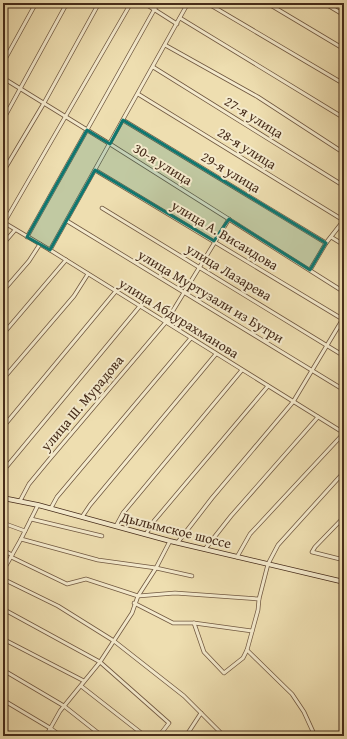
<svg xmlns="http://www.w3.org/2000/svg" width="347" height="739" viewBox="0 0 347 739" font-family="'Gentium Book Plus',serif">
<style>
.lines{fill:none;stroke-linecap:round;stroke-linejoin:round}
.minor-casing{stroke:#705840;stroke-width:4.5}
.secondary-casing{stroke:#462c1a;stroke-width:5.5}
.minor{stroke:#f4eacc;stroke-width:3}
.secondary{stroke:#f4eacc;stroke-width:4}
.marked{fill:#0f766e;fill-opacity:0.2;stroke:#0f766e;stroke-width:3;stroke-linejoin:round}
.labels{text-anchor:middle;stroke-width:4;stroke-linejoin:round;paint-order:stroke}
.street-label{font-size:14px;fill:#462c1a;stroke:#f4eacc}
</style>
<rect width="100%" height="100%" fill="#eedeb0"/>
<filter id="stains"><feTurbulence type="fractalNoise" baseFrequency=".005" numOctaves="4"/><feColorMatrix values="0 0 0 0 .2 0 0 0 0 .09 0 0 0 0 .02 0 0 0 .5 -.17"/></filter>
<radialGradient id="worn" r=".72"><stop offset=".6" stop-color="#630" stop-opacity="0"/><stop offset="1" stop-color="#630" stop-opacity=".3"/></radialGradient>
<g class="lines">
<defs>
<g id="minor">
<polyline points="144,3 177,24"/>
<polyline points="207,3 344,84"/>
<polyline points="267,3 344,49"/>
<polyline points="324,3 344,15"/>
<polyline points="3,8 6,3"/>
<polyline points="180,18 344,118"/>
<polyline points="165,45 258,97 344,153"/>
<polyline points="3,63 36,3"/>
<polyline points="153,67 344,186"/>
<polyline points="3,78 110,144 344,292"/>
<polyline points="138,94 343,220"/>
<polyline points="3,120 67,3"/>
<polyline points="123,120 326,243"/>
<polyline points="95,170 344,320"/>
<polyline points="3,172 44,103 99,3"/>
<polyline points="102,208 344,356"/>
<polyline points="67,221 344,390"/>
<polyline points="3,222 50,250 344,433"/>
<polyline points="4,223 131,3"/>
<polyline points="27,237 158,3"/>
<polyline points="331,237 344,245"/>
<polyline points="3,244 15,230"/>
<polyline points="50,250 188,3"/>
<polyline points="310,270 326,243 344,220"/>
<polyline points="3,291 29,261 40,244"/>
<polyline points="3,334 66,260"/>
<polyline points="3,379 74,296 88,274"/>
<polyline points="3,427 116,291"/>
<polyline points="3,471 140,306"/>
<polyline points="20,501 29,484 48,461 166,322 229,219"/>
<polyline points="51,508 57,497 191,338"/>
<polyline points="82,517 90,505 216,354"/>
<polyline points="344,517 315,547 312,552 344,560"/>
<polyline points="31,519 102,536"/>
<polyline points="3,523 25,531"/>
<polyline points="116,526 123,513 242,370"/>
<polyline points="146,534 154,521 268,386"/>
<polyline points="21,539 98,560 156,568 192,576"/>
<polyline points="178,542 212,498 293,402 344,317"/>
<polyline points="205,549 231,516 318,417"/>
<polyline points="3,550 12,555"/>
<polyline points="11,557 67,584 86,579 138,596 175,593 259,599"/>
<polyline points="237,557 250,534 344,433"/>
<polyline points="3,571 21,539 38,505"/>
<polyline points="3,579 58,606 114,641 184,696 224,736"/>
<polyline points="134,603 173,623 194,623 252,631"/>
<polyline points="3,609 100,662 169,723 159,736"/>
<polyline points="194,623 204,652 224,673 243,658 247,650"/>
<polyline points="3,639 84,681"/>
<polyline points="3,670 64,706 102,736"/>
<polyline points="81,686 145,736"/>
<polyline points="3,700 50,728 61,736"/>
<polyline points="3,731 11,736"/>
<polyline points="46,736 60,711 100,662 132,613 138,596 156,568 170,541"/>
<polyline points="186,736 201,713"/>
<polyline points="315,736 304,712 292,694 247,650 258,610 259,599 268,564 278,545 344,472"/>
</g>
<polyline id="secondary" points="3,498 38,505 170,541 344,582"/>
</defs>
<use href="#minor" class="minor-casing"/>
<use href="#secondary" class="secondary-casing"/>
<use href="#minor" class="minor"/>
<use href="#secondary" class="secondary"/>
</g>
<path class="marked" d="M 123,120 L 326,243 L 310,270 L 229,219 L 214,241 L 95,170 L 50,250 L 27,237 L 87,130 L 110,144 Z"/>
<g class="labels">
<g class="street-label">
<text transform="translate(254 117) rotate(32)" y="5">27-я улица</text>
<text transform="translate(247 148) rotate(32)" y="5">28-я улица</text>
<text transform="translate(163 164) rotate(32)" y="5">30-я улица</text>
<text transform="translate(231 172) rotate(31)" y="5">29-я улица</text>
<text transform="translate(225 235) rotate(31)" y="5">улица А. Висаидова</text>
<text transform="translate(229 272) rotate(31)" y="5">улица Лазарева</text>
<text transform="translate(211 296) rotate(31)" y="5">улица Муртузали из Бутри</text>
<text transform="translate(179 318) rotate(32)" y="5">улица Абдурахманова</text>
<text transform="translate(82 403) rotate(-50)" y="5">улица Ш. Мурадова</text>
<text transform="translate(176 530) rotate(14)" y="5">Дылымское шоссе</text>
</g>
</g>
<rect width="347" height="739" fill="none" stroke="#eedeb0" stroke-width="16"/>
<rect x="4" y="4" width="339" height="731" fill="none" stroke="#462c1a" stroke-width="2"/>
<rect x="8" y="8" width="331" height="723" fill="none" stroke="#462c1a"/>
<rect width="100%" height="100%" filter="url(#stains)"/>
<rect width="100%" height="100%" fill="url(#worn)"/>
</svg>
